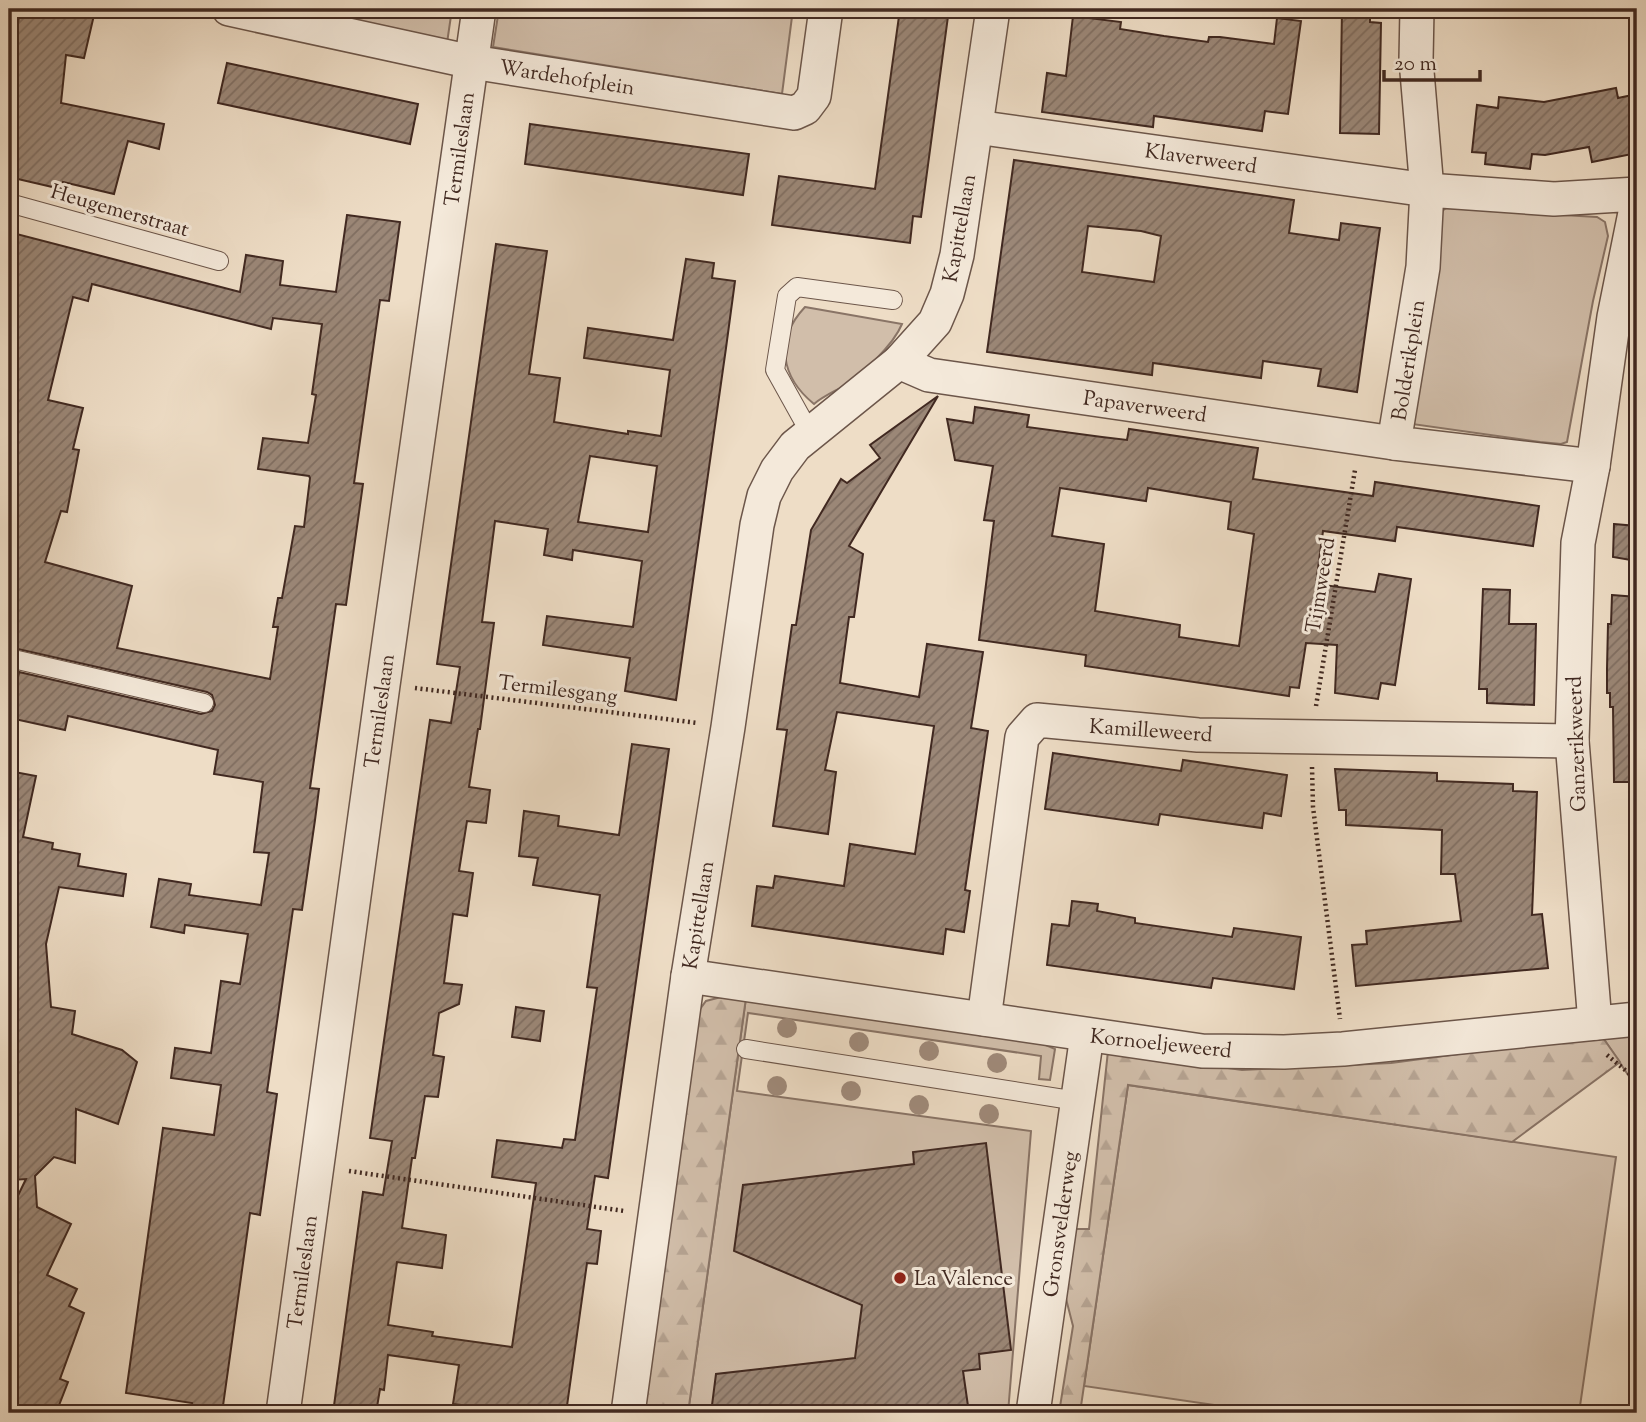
<svg xmlns="http://www.w3.org/2000/svg" width="1646" height="1422" viewBox="0 0 1646 1422" font-family="'Sorts Mill Goudy',serif">
<style>
.grass{fill:#d1beaa;stroke:#897466;stroke-width:2}
.forest{fill:url(#forest-firs);stroke:#897466;stroke-width:2}
.building{fill:url(#building-hatch);stroke:#412921;stroke-width:2;fill-rule:evenodd}
.lines{fill:none;stroke-linecap:round;stroke-linejoin:round}
.lane-casing{stroke:#6c564a;stroke-width:20}
.street-casing{stroke:#6c564a;stroke-width:36}
.path{stroke:#412921;stroke-width:4.5;stroke-dasharray:2 3.5;stroke-linecap:butt}
.lane{stroke:#f4e9da;stroke-width:18}
.street{stroke:#f4e9da;stroke-width:33}
.tree{fill:#9f8a7a}
.poi-dot{fill:#8f2418;stroke:#f4e9da;stroke-width:2.5}
.labels{text-anchor:middle;stroke-width:6;stroke-linejoin:round;paint-order:stroke}
.street-label{font-size:21px;fill:#412921;stroke:#f4e9da}
.poi-label{font-size:21px;fill:#412921;stroke:#f4e9da;text-anchor:start}
</style>
<defs>
<pattern id="forest-firs" width="22" height="20" patternUnits="userSpaceOnUse" patternTransform="scale(1.75)"><rect width="22" height="20" fill="#d1beaa"/><path d="M5 1l3.5 6h-7zM16 11l3.5 6h-7z" fill="#b5a392"/></pattern>
<pattern id="building-hatch" width="6" height="6" patternUnits="userSpaceOnUse" patternTransform="scale(1.75)"><rect width="6" height="6" fill="#9b8777"/><path d="M-1 1l2-2M0 6l6-6M5 7l2-2" fill="none" stroke="#806e61"/></pattern>
</defs>
<rect width="100%" height="100%" fill="#eeddc6"/>
<filter id="stains"><feTurbulence type="fractalNoise" baseFrequency=".00286" numOctaves="4"/><feColorMatrix values="0 0 0 0 .2 0 0 0 0 .09 0 0 0 0 .02 0 0 0 .5 -.17"/></filter>
<radialGradient id="worn" r=".72"><stop offset=".6" stop-color="#630" stop-opacity="0"/><stop offset="1" stop-color="#630" stop-opacity=".3"/></radialGradient>
<g class="grass">
<polygon points="284,9 452,9 447,43"/>
<polygon points="499,9 793,9 782,94 493,47"/>
<path d="M 1446,208 L 1597,217 L 1605,222 L 1608,236 L 1593,301 L 1567,442 L 1561,444 L 1540,442 L 1412,424 C 1426,353 1437,284 1441,212 Z"/>
<path d="M 805,307 L 902,324 C 893,346 862,374 842,387 C 833,392 822,397 814,404 C 781,377 774,340 805,307 Z"/>
<polygon points="746,998 1032,1039 1055,1049 1050,1080 1039,1079 1041,1056 748,1013 737,1091 1031,1131 1008,1413 688,1413"/>
<polygon points="1637,1031 1637,1088 1601,1035"/>
<polygon points="1128,1085 1616,1157 1579,1413 1269,1413 1084,1386"/>
</g>
<g class="forest">
<polygon points="721,997 746,998 688,1413 639,1413 695,1016 706,1001"/>
<polygon points="1601,1035 1620,1062 1512,1142 1128,1085 1080,1413 1059,1413 1073,1326 1063,1287 1072,1229 1089,1229 1108,1051 1242,1070 1391,1063"/>
</g>
<g class="building">
<polygon points="20,9 65,9 94,15 84,58 66,55 61,103 164,124 159,149 128,141 114,194 63,182 61,189 9,177 9,22 18,23"/>
<polygon points="900,9 949,9 921,217 913,216 910,243 772,225 779,176 875,189"/>
<polygon points="1342,9 1370,9 1370,22 1381,23 1379,134 1340,133"/>
<polygon points="1073,16 1121,22 1120,29 1164,36 1208,42 1209,37 1220,37 1274,44 1277,18 1301,21 1288,114 1265,111 1262,131 1154,116 1153,127 1042,112 1047,73 1066,76"/>
<polygon points="227,63 418,104 410,144 218,103"/>
<polygon points="1616,88 1618,98 1637,94 1637,153 1592,162 1589,147 1545,155 1532,154 1530,169 1485,164 1486,153 1472,152 1477,105 1498,108 1499,97 1544,102"/>
<polygon points="530,124 749,154 743,195 525,164"/>
<path d="M 1014,160 L 1294,200 L 1289,233 L 1339,240 L 1341,223 L 1380,228 L 1357,392 L 1318,386 L 1321,369 L 1263,361 L 1261,378 L 1153,363 L 1152,375 L 987,352 ZM 1088,226 L 1141,231 L 1161,236 L 1154,282 L 1082,272 Z"/>
<path d="M 347,215 L 400,222 L 389,301 L 380,300 L 354,483 L 363,484 L 346,605 L 336,604 L 310,788 L 319,789 L 315,820 L 302,910 L 293,909 L 267,1092 L 277,1094 L 260,1215 L 250,1213 L 222,1413 L 190,1413 L 192,1403 L 126,1393 L 163,1128 L 214,1135 L 221,1085 L 171,1078 L 175,1048 L 211,1053 L 221,981 L 240,984 L 248,934 L 185,925 L 184,933 L 151,927 L 159,879 L 191,884 L 189,895 L 261,905 L 269,853 L 254,852 L 263,782 L 214,774 L 218,750 L 68,716 L 65,730 L 10,718 L 19,672 L 201,714 L 212,711 L 215,705 L 212,695 L 207,692 L 9,647 L 9,232 L 240,292 L 246,255 L 283,261 L 280,285 L 336,292 ZM 92,284 L 271,329 L 273,318 L 322,324 L 312,394 L 316,395 L 308,443 L 263,438 L 258,469 L 309,476 L 310,478 L 304,527 L 295,526 L 282,598 L 278,598 L 273,627 L 278,627 L 270,679 L 117,648 L 132,586 L 45,562 L 61,511 L 67,512 L 79,450 L 73,449 L 83,408 L 48,400 L 73,297 L 88,301 Z"/>
<path d="M 496,244 L 547,251 L 529,374 L 560,378 L 554,422 L 628,434 L 628,431 L 661,436 L 670,370 L 584,358 L 588,328 L 673,340 L 686,259 L 714,263 L 712,278 L 735,281 L 726,348 L 676,700 L 625,691 L 630,658 L 543,645 L 547,616 L 633,627 L 642,561 L 573,550 L 572,560 L 544,555 L 548,529 L 495,521 L 482,622 L 494,623 L 480,729 L 478,729 L 469,787 L 490,790 L 486,823 L 467,821 L 459,871 L 473,873 L 467,916 L 453,914 L 444,983 L 462,985 L 459,1004 L 439,1013 L 433,1055 L 444,1057 L 438,1097 L 425,1096 L 415,1158 L 412,1158 L 402,1228 L 446,1235 L 442,1268 L 397,1262 L 388,1325 L 433,1332 L 432,1336 L 512,1347 L 536,1183 L 492,1177 L 497,1140 L 562,1148 L 564,1139 L 575,1140 L 597,988 L 587,987 L 600,895 L 533,885 L 538,858 L 519,856 L 524,811 L 559,816 L 558,826 L 619,835 L 632,744 L 669,749 L 608,1178 L 595,1176 L 587,1229 L 601,1231 L 597,1264 L 587,1263 L 566,1413 L 526,1413 L 453,1404 L 459,1365 L 388,1355 L 384,1390 L 380,1389 L 376,1413 L 333,1413 L 363,1192 L 383,1195 L 392,1141 L 370,1138 L 430,720 L 451,723 L 460,667 L 437,664 ZM 590,456 L 657,466 L 648,532 L 578,522 Z"/>
<polygon points="938,396 849,546 863,554 854,617 849,617 840,683 919,697 927,644 983,652 971,728 988,731 965,890 970,891 964,932 946,929 943,954 752,926 757,886 773,888 775,876 844,886 850,844 915,854 934,726 837,712 825,770 836,772 828,834 773,826 787,730 777,729 792,625 796,625 811,530 841,479 847,483 880,458 870,445"/>
<path d="M 975,407 L 1029,415 L 1027,427 L 1102,437 L 1127,440 L 1129,429 L 1258,448 L 1253,479 L 1373,496 L 1375,482 L 1539,506 L 1533,546 L 1397,527 L 1395,541 L 1323,531 L 1316,584 L 1375,592 L 1379,574 L 1411,579 L 1395,685 L 1381,683 L 1378,699 L 1335,693 L 1337,645 L 1306,643 L 1299,688 L 1290,687 L 1289,696 L 1085,666 L 1086,655 L 979,640 L 994,521 L 984,520 L 993,466 L 955,460 L 947,419 L 973,423 ZM 1060,488 L 1146,501 L 1148,488 L 1231,502 L 1228,529 L 1254,534 L 1239,646 L 1179,637 L 1180,625 L 1095,611 L 1104,544 L 1052,536 Z"/>
<polygon points="1614,524 1637,526 1637,561 1613,557"/>
<polygon points="1483,589 1510,590 1509,624 1536,624 1534,705 1487,703 1487,689 1479,689"/>
<polygon points="1612,595 1637,597 1637,782 1614,782 1613,707 1610,707 1610,693 1607,693 1607,669 1608,624 1611,624"/>
<polygon points="1053,753 1181,771 1183,760 1287,775 1281,816 1264,813 1262,828 1160,814 1158,825 1045,809"/>
<polygon points="1335,769 1437,773 1437,781 1513,784 1513,791 1537,792 1532,915 1542,914 1548,968 1356,986 1352,945 1367,944 1366,931 1461,921 1455,874 1441,874 1442,830 1346,825 1346,810 1339,810"/>
<polygon points="9,771 36,776 23,837 53,843 52,849 80,854 78,866 126,874 123,896 59,887 46,944 51,1007 75,1011 72,1034 122,1050 137,1062 118,1124 76,1109 75,1163 54,1157 35,1176 37,1207 71,1224 47,1275 77,1289 69,1306 84,1313 60,1379 68,1382 56,1413 9,1413 9,1214 26,1179 12,1180 13,1170 9,1170"/>
<polygon points="1072,901 1098,904 1097,911 1135,918 1135,923 1232,937 1234,928 1301,937 1294,989 1213,978 1211,988 1047,965 1052,924 1069,926"/>
<polygon points="516,1007 544,1011 540,1041 512,1037"/>
<polygon points="986,1143 1011,1350 979,1354 980,1369 963,1371 969,1413 711,1413 716,1374 855,1358 862,1305 734,1251 743,1185 914,1164 913,1152"/>
</g>
<g class="lines">
<defs>
<g id="lane">
<polyline points="9,203 219,261"/>
<polyline points="810,433 775,370 787,296 797,287 893,300"/>
<polyline points="9,658 204,703"/>
<polyline points="746,1049 1077,1101"/>
</g>
<g id="street">
<polyline points="229,9 472,62 794,113 805,108 814,96 826,9"/>
<polyline points="976,127 1427,190 1416,60 1417,9"/>
<polyline points="1637,194 1554,199 1427,190 1423,267 1394,443 1593,466 1614,317 1637,203"/>
<polyline points="899,362 929,375 1394,443"/>
<polyline points="1593,466 1578,543 1572,741 1595,1023"/>
<polyline points="688,976 1202,1051 1284,1052 1343,1049 1637,1019"/>
<polyline points="984,1019 1022,737 1037,720 1198,735 1572,741"/>
<polyline points="283,1413 383,685 479,9"/>
<polyline points="628,1413 688,976 728,727 757,525 764,496 777,470 795,446 899,362 935,322 947,294 957,255 993,9"/>
<polyline points="1033,1413 1087,1035"/>
</g>
</defs>
<use href="#lane" class="lane-casing"/>
<use href="#street" class="street-casing"/>
<g class="path">
<polyline points="415,688 698,723"/>
<polyline points="1316,706 1355,470"/>
<polyline points="1312,767 1313,807 1340,1019"/>
<polyline points="1607,1055 1637,1080"/>
<polyline points="349,1171 624,1211"/>
</g>
<use href="#lane" class="lane"/>
<use href="#street" class="street"/>
</g>
<g class="tree">
<circle cx="787" cy="1028" r="10"/>
<circle cx="859" cy="1042" r="10"/>
<circle cx="929" cy="1051" r="10"/>
<circle cx="997" cy="1063" r="10"/>
<circle cx="777" cy="1086" r="10"/>
<circle cx="851" cy="1091" r="10"/>
<circle cx="919" cy="1105" r="10"/>
<circle cx="989" cy="1114" r="10"/>
</g>
<circle class="poi-dot" cx="900" cy="1278" r="7"/>
<g class="labels">
<g class="street-label">
<text transform="translate(567 77) rotate(9)" y="7">Wardehofplein</text>
<text transform="translate(459 149) rotate(-82)" y="7">Termileslaan</text>
<text transform="translate(1201 158) rotate(8)" y="7">Klaverweerd</text>
<text transform="translate(120 210) rotate(16)" y="7">Heugemerstraat</text>
<text transform="translate(959 228) rotate(-80)" y="7">Kapittellaan</text>
<text transform="translate(1408 360) rotate(-81)" y="7">Bolderikplein</text>
<text transform="translate(1145 406) rotate(8)" y="7">Papaverweerd</text>
<text transform="translate(1320 585) rotate(-81)" y="7">Tijmweerd</text>
<text transform="translate(558 689) rotate(7)" y="7">Termilesgang</text>
<text transform="translate(379 711) rotate(-82)" y="7">Termileslaan</text>
<text transform="translate(1151 730) rotate(4)" y="7">Kamilleweerd</text>
<text transform="translate(1576 744) rotate(-92)" y="7">Ganzerikweerd</text>
<text transform="translate(698 915) rotate(-81)" y="7">Kapittellaan</text>
<text transform="translate(1161 1043) rotate(6)" y="7">Kornoeljeweerd</text>
<text transform="translate(1060 1224) rotate(-82)" y="7">Gronsvelderweg</text>
<text transform="translate(302 1272) rotate(-82)" y="7">Termileslaan</text>
</g>
<g class="poi-label">
<text x="914" y="1285">La Valence</text>
</g>
</g>
<rect width="1646" height="1422" fill="none" stroke="#eeddc6" stroke-width="35"/>
<rect x="10" y="10" width="1625" height="1401" fill="none" stroke="#412921" stroke-width="3.5"/>
<rect x="18" y="18" width="1611" height="1387" fill="none" stroke="#412921" stroke-width="2"/>
<path d="M1384 70v10h96v-10" fill="none" stroke="#412921" stroke-width="3.5"/>
<text x="1394" y="70" font-size="21" fill="#412921" stroke="#f4e9da" stroke-width="5" paint-order="stroke">20 m</text>
<rect width="100%" height="100%" filter="url(#stains)"/>
<rect width="100%" height="100%" fill="url(#worn)"/>
</svg>
